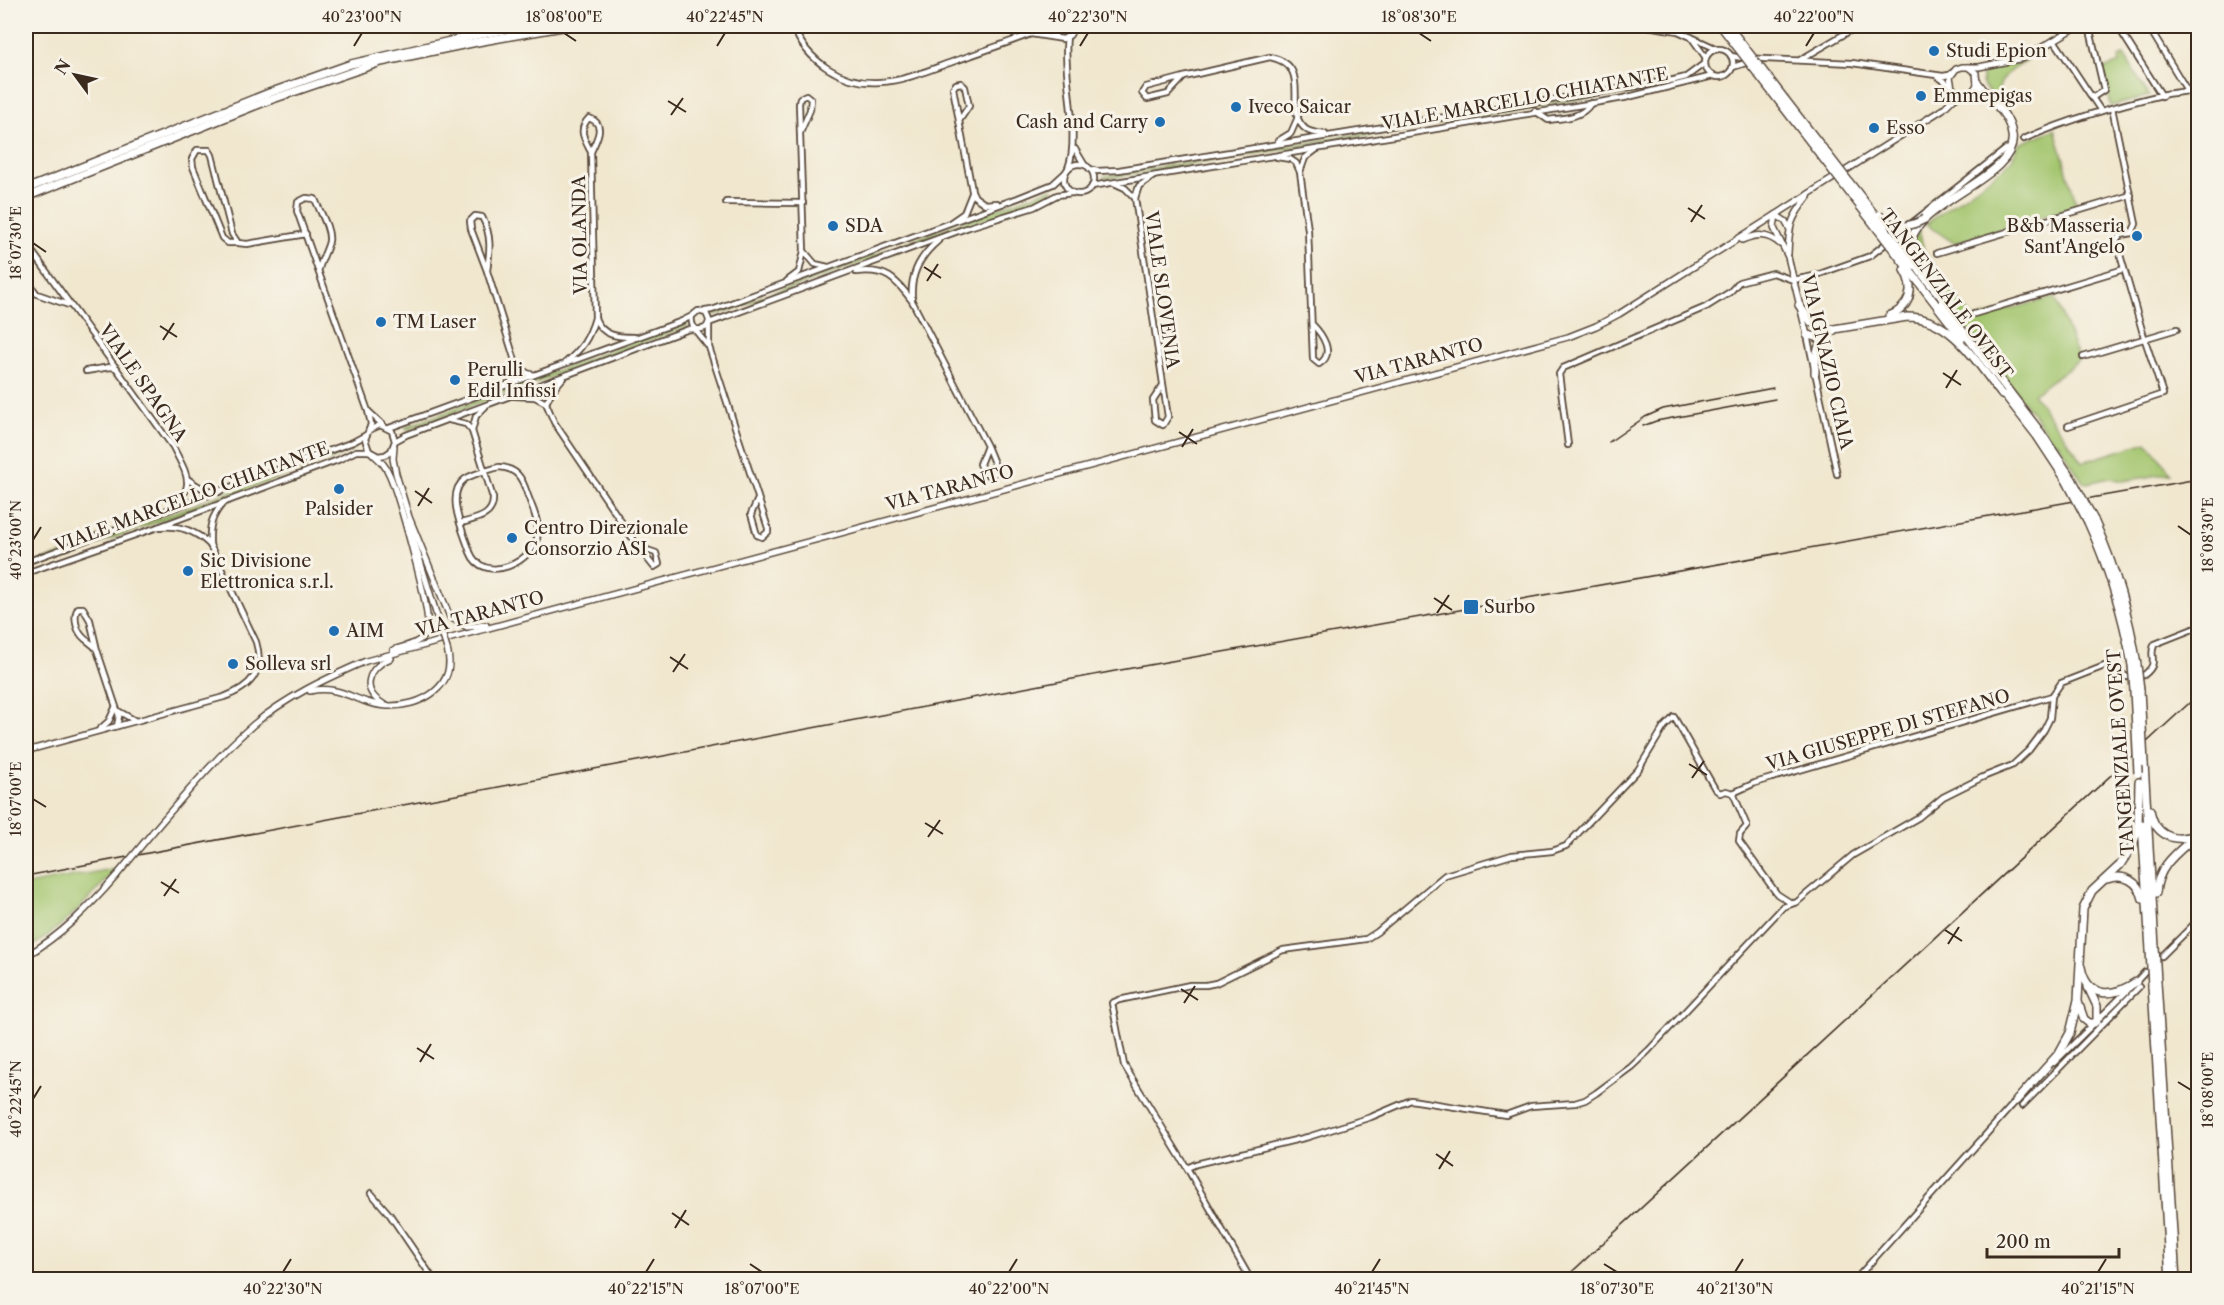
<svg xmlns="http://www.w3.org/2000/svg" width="2224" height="1305" viewBox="0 0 2224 1305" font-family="'Libre Caslon Text',serif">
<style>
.green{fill:#a4c66f;stroke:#707846;stroke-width:1.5}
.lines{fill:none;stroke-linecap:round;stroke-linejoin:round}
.minor-casing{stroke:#564639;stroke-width:8}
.major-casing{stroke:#564639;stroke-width:8}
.highway-casing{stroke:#564639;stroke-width:10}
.minor{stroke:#fff;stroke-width:4.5}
.major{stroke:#fff;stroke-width:5}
.highway{stroke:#fff;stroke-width:7}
.rail{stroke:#3b2a1e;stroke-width:1.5}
.major-bridge-casing{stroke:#564639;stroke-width:8;stroke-linecap:butt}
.highway-bridge-casing{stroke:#564639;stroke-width:10;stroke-linecap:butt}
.major-bridge{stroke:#fff;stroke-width:5}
.highway-bridge{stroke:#fff;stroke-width:7}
.ticks{fill:none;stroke:#3b2a1e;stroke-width:2}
.poi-dot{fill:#1f6fb2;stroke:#f7f3e8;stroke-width:2}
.labels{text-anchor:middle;stroke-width:6;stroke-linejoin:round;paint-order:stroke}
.poi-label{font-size:18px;fill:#3b2a1e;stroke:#f7f3e8;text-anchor:start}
.street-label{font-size:18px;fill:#3b2a1e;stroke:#f7f3e8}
.neatline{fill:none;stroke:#3b2a1e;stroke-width:2}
.ticks-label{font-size:15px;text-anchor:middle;fill:#3b2a1e}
</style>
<rect width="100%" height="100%" fill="#f7f3e8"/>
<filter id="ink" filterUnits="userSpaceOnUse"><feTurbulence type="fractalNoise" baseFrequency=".0167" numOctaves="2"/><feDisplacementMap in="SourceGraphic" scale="12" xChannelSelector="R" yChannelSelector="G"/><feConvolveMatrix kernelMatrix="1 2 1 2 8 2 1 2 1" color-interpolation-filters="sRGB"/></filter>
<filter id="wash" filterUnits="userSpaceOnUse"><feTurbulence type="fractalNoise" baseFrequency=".008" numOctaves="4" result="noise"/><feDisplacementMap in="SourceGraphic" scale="24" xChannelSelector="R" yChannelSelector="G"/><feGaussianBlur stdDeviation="1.35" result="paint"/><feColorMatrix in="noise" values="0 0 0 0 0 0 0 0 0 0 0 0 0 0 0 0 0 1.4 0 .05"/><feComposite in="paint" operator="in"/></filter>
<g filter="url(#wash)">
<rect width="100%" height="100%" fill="#f1e7cf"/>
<g class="green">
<polygon points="2124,55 2149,96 2111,106 2103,69 2120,63 2119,57"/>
<path d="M 2027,61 C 2011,70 1994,79 2000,100 C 1990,91 1980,90 1982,75 L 1990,67 Z"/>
<polygon points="1678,81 1678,84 1105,179 1104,176"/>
<polygon points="2055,129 2077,206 1954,243 1926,224 2002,169 2011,161 2019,144"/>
<path d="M 1052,188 L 1054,192 C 1029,206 1003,216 975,222 L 712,317 L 712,315 L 722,311 Z"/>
<polygon points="1919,230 1924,251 1973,319 2055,297 2079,360 2033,394 2083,462 2147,442 2171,473 2123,481 2110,478 2087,483 2083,482 2059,444 2049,438 2043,427 1955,313 1947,297 1914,252 1915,237"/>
<polygon points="686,322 688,327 407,430 405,427"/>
<polygon points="353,446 354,449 334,458 26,570 26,567"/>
<path d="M 117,868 C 89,899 62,929 26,950 L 26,885 Z"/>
</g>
</g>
<g filter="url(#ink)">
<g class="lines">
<defs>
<g id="minor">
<path d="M 793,26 C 806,61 843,85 880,82 C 905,81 929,70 952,62 C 978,53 1004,44 1031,34 L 1044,26"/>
<polyline points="1049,26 1050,32 1056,37"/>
<polyline points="1647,26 1678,31 1717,49"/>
<polyline points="2089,26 2104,90 2092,98"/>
<polyline points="2127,26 2123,29 2122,33 2162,96"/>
<polyline points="2148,26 2188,92"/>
<polyline points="1031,34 1063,39 1070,35 1074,26"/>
<polyline points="2153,34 2166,26"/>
<path d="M 1067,37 C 1062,75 1081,137 1068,168"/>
<polyline points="1691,37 1706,58"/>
<polyline points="2054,40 2101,111"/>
<circle cx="1719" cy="63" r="14"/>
<polyline points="1731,56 1742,58 1852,63 1943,76 1949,75 1953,72"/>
<polyline points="1800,60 1858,26"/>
<polyline points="1733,67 1749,62"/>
<polyline points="1937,76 1950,85"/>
<path d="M 1184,77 L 1270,57 C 1316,66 1280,112 1307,130 C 1312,133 1319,133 1325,134"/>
<polygon points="1184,77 1168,94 1147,99 1142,93 1146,87"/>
<path d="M 1535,111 L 1548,120 C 1564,118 1582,118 1591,103"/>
<polyline points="959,121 969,106 965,87 961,83 956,84 953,88 972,191 975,197 985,204 997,203"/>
<path d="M 2024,139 C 2070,119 2118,105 2166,94 C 2177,92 2188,92 2198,89"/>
<polyline points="1278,141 1291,133 1298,117"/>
<polyline points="1075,149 1084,164"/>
<path d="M 1277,157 L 1290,159 L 1296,163 L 1300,172 L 1308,230 L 1313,359 L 1319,364 C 1336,354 1322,334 1312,324"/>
<circle cx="1079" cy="179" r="15"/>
<polyline points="1090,169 1097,171 1119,170 1674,80 1686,77 1705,63"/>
<polyline points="1300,172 1305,158 1317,149"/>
<polyline points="1114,183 1125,188 1135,198 1139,186 1154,176"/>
<polyline points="1092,186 1624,98 1713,76"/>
<polyline points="1135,198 1168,417 1163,425 1155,420 1153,400 1163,385"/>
<polyline points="726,202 803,203"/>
<polyline points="951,222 964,213 972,193"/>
<polyline points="238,243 228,243 222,238 193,167 192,159 197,150 209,150 212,155 232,234 238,243 247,244 306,234"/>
<path d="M 26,249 L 34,254 L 173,447 C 187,475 198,487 169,509"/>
<polyline points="804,251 815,264 828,267"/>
<polyline points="1937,253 2131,195"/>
<path d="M 319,269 C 321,260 328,248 329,241 C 331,229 319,210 315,199 L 306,198 L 298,202 L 297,211 L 368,411 L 371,424 L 369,430"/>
<path d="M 487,271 C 490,251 492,235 482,217 L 475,216 L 470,221 L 471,229 L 487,271 L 516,364 L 517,374 L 509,384"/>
<path d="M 856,272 C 886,268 896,279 912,301 L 987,446 L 996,468 L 995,473 L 992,476 L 984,473 L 980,464 L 987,446"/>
<polyline points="26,279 37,294 69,305"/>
<polyline points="787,281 799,272 804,251 799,104 800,98 806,95 811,99 810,110 800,133"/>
<path d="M 912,298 C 910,274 920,256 938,241"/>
<polyline points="705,311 712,310 1018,198 1053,184 1065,173"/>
<polyline points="1974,314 2124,269"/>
<path d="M 595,318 C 602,336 617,337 634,337"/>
<polyline points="1807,335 1837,474"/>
<polyline points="2083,357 2177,329"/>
<path d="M 566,362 C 582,349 589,338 595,318 L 591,152 C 596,140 607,124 589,118 C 577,130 585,140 591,152"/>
<polyline points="516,364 527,373 534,375"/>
<polyline points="86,371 110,367 117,368"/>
<polyline points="514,396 535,397 546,403 554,422 639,548 654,567 659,564 656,553 638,547"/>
<polyline points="546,403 552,391 563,378"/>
<polyline points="369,412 383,425"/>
<polyline points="449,420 466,424 472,431"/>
<polyline points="2068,426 2163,394 2144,337 2116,241 2121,235 2132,233 2136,224 2112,108"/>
<polyline points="389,428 682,321 692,316"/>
<path d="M 395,441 L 392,431 L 380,425 L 369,430 L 365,439 L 369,451 L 378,456 L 385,455 L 391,451 L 395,441 L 406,435 L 689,329 C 698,329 708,332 709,320 L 706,313 L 698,311 L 692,316 C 689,327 701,336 707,345"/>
<polyline points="1568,445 1559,374 1563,368 1706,307 1730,292 1739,282 1773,273 1793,280 1814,276 1870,256 2006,149"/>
<path d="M 499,467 C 517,468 522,478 527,493 C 531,505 539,520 538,533 C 536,562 483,586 470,552 C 464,533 444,494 465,479 C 474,473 489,470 499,467 Z"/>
<path d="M 189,480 C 198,487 207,492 219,492"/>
<polyline points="758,499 751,514 757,535 762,537 768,532 768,528 709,347 709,323 969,227 1034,207 1057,195 1072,193"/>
<path d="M 461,523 C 475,519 494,517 493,498 L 472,431 L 476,416 L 485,407"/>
<path d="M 210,545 C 209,526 211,517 224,502"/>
<polyline points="26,562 353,442 366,435"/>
<polyline points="26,573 158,527 338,460 356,451 369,451"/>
<path d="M 97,650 C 93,643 87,642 82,636 C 76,629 73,616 78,608 L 83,608 L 90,620 L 97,650 L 119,716 L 117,726"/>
<path d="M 2144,675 C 2161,662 2147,656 2155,644 L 2198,627"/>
<polyline points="118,711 134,720"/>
<polyline points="99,730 109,721 115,708"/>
<path d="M 26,751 L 224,697 C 251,687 265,672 256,642 L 210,545 C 195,530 179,525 158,527"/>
<polyline points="1733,793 1755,783 2052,696"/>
<polyline points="2162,956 2198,920"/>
<polyline points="2135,983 2145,972"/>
<polyline points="2054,1063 2129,989"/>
<polyline points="2022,1106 2139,987"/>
<polyline points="1187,1168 1196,1164 1308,1137 1371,1117 1411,1100 1506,1115 1531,1106 1575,1103 1585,1100 1596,1093 1631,1067 1648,1051 1783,907 1797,902 1853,855 1919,817 1943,797 1983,777 2013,765 2029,750 2044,730 2050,718 2052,696 2061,683 2107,665 2127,677"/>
<polyline points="371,1193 390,1215 434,1280"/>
<polyline points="1251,1280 1187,1168 1124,1065 1112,1003 1119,1000 1190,985 1206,985 1216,983 1283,950 1366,939 1377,932 1445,875 1512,855 1552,851 1566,846 1638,770 1664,727 1674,717 1715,789 1720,793 1726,791 1733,793 1747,826 1740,834 1739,841 1777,894 1791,903"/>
<polyline points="1855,1280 2016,1101"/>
</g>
<g id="major">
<polyline points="1968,67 1976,73 1977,85 1972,92 1961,95 1952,88 1950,77 1956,69 1962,67 1979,67 2024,58 2078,26"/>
<polyline points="1776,215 1774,228 1788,257 1807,335"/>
<polyline points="1776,215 1785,221 1789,228"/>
<path d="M 1742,240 C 1757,234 1767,233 1780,244"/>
<path d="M 1788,254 C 1789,226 1790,219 1808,197"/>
<polyline points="394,446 393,459 396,474 409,517 450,617 467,627 486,625"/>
<path d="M 373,454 C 381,461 386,466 390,476 C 398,495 433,615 427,630 C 422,644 405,646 393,650"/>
<polyline points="406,521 410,528 443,636"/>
<path d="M 310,691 C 342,684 358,705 387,706 C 421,707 458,687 447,649"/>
<path d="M 383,704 C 359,690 369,666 391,658"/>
<path d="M 152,833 C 184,796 216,757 253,725 C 286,697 327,678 366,661 L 1568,337 L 1596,326 L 1619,314 L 1943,109 L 1954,98 L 1963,95"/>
<path d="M 26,956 C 62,935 90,906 117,875"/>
</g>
<g id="highway">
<polyline points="1967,94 1988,97"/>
<polyline points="26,189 269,93 351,64 476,35 528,26"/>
<polyline points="26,197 267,101 381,62 477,42 568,26"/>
<polyline points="1895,241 1913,266"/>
<polyline points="1890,245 1962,338"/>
<polyline points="1942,304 2041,433"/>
<path d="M 1799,305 L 1811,322 L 1828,330 L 1907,317 C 1952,317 1977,363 2002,395 L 2007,397"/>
<path d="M 1944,306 L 1942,298 C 1932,285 1915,269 1911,253 C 1900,205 2020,180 2012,135 C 2009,112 1990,101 1978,83"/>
<path d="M 1889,316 C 1910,308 1916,289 1904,270"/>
<polyline points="1807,335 1817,337 1826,335"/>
<path d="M 1815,373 C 1815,356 1817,340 1833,331"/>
<polyline points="2005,395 2037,436"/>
<path d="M 2094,520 C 2115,567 2129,614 2137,665"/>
<path d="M 2088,522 C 2109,568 2123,615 2132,665"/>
<polyline points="2134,690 2136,729"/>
<polyline points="2140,690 2142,726"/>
<polyline points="2144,763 2155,947"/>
<path d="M 2150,810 C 2154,833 2172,844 2194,835"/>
<polyline points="2142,824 2150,950"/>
<path d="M 2107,879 C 2124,873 2139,881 2143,899"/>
<path d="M 2156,893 C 2158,864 2179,852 2198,834"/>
<path d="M 2081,967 C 2087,1000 2114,997 2136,982"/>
<polyline points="2157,982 2176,1280"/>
<polyline points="2152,986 2170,1280"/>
<polyline points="2088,987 2097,1006 2097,1021"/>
<polyline points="2078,1002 2084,1019 2089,1023 2094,1023"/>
<polyline points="2016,1101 2059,1053 2070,1033 2078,1000 2083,909 2092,891 2120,865 2133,845 2138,828 2139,782"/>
</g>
</defs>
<use href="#minor" class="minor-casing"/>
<use href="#major" class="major-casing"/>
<use href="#highway" class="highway-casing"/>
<use href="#minor" class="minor"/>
<use href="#major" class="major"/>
<use href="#highway" class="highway"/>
<g class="rail">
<polyline points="1643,426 1656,421 1775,399"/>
<polyline points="1609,442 1645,417 1663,409 1773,388"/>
<polyline points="26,876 1115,671 2198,479"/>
<polyline points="1563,1280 2198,695"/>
</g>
<defs>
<g id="major-bridge">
<polyline points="443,636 447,649"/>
<polyline points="117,875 152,833"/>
</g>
<g id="highway-bridge">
<polyline points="1721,26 1890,245"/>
<polyline points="1728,26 1895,241"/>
<path d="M 1879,215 C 1893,230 1908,228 1925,219"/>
<polyline points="2041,433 2072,479 2094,520"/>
<polyline points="2037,436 2066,480 2088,522"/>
<polyline points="2132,665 2134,690"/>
<polyline points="2137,665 2140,690"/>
<polyline points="2142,726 2144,763"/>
<polyline points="2136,729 2138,773"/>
<polyline points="2155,947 2157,982"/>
<polyline points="2150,950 2152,986"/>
</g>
</defs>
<use href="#major-bridge" class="major-bridge-casing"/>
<use href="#highway-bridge" class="highway-bridge-casing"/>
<use href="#major-bridge" class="major-bridge"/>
<use href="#highway-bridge" class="highway-bridge"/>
</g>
</g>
<path class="ticks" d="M 564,33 L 576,41M 1419,33 L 1431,41M 354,46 L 362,33M 717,46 L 725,33M 1080,46 L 1088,33M 1806,46 L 1814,33M 668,101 L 686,112M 671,115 L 683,98M 1688,208 L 1705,219M 1691,222 L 1702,205M 33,243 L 46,252M 924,267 L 941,278M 927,281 L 938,264M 160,326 L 177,337M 163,340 L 174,323M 1943,373 L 1961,385M 1946,388 L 1957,370M 1179,432 L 1197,444M 1182,447 L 1193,429M 415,491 L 432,503M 418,506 L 429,488M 2178,526 L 2191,535M 33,540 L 41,527M 1434,598 L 1452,610M 1437,613 L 1449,595M 670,657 L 688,669M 673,672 L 685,654M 1689,764 L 1707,775M 1692,778 L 1704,761M 33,799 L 46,807M 925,823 L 943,834M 928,837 L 940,820M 161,882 L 179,893M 164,896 L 176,879M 1945,930 L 1962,941M 1948,944 L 1959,927M 1181,989 L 1198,1000M 1184,1003 L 1195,986M 417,1048 L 434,1059M 420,1062 L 431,1044M 2178,1082 L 2191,1090M 33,1099 L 41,1086M 1436,1154 L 1453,1166M 1439,1169 L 1450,1151M 672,1213 L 689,1225M 675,1228 L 686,1210M 750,1264 L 762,1272M 1604,1264 L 1617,1272M 283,1272 L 291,1259M 646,1272 L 654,1259M 1009,1272 L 1017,1259M 1372,1272 L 1380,1259M 1735,1272 L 1743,1259M 2098,1272 L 2106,1259"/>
<g class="poi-dot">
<circle cx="1934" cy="51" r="6"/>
<circle cx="1921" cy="96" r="6"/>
<circle cx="1236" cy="107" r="6"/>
<circle cx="1160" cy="122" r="6"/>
<circle cx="1874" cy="128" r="6"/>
<circle cx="833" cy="226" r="6"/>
<circle cx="2137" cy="236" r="6"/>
<circle cx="381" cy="322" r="6"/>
<circle cx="455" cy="380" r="6"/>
<circle cx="339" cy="489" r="6"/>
<circle cx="512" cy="538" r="6"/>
<circle cx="188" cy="571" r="6"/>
<rect x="1463" y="599" width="16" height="16" rx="3"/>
<circle cx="334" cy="631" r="6"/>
<circle cx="233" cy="664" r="6"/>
</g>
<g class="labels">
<g class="poi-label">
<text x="1946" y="57">Studi Epion</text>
<text x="1933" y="102">Emmepigas</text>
<text x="1248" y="113">Iveco Saicar</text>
<text x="1148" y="128" text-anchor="end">Cash and Carry</text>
<text x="1886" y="134">Esso</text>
<text x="845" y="232">SDA</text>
<text x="2125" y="232" text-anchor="end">B&amp;b Masseria<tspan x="2125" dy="21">Sant'Angelo</tspan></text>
<text x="393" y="328">TM Laser</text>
<text x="467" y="376">Perulli<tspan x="467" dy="21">Edil Infissi</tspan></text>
<text x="339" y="515" text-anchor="middle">Palsider</text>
<text x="524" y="534">Centro Direzionale<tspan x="524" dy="21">Consorzio ASI</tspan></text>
<text x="200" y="567">Sic Divisione<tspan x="200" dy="21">Elettronica s.r.l.</tspan></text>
<text x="1484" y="613">Surbo</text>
<text x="346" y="637">AIM</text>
<text x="245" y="670">Solleva srl</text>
</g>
<g class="street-label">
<text transform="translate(1525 99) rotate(-10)" y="6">VIALE MARCELLO CHIATANTE</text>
<text transform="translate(580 235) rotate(-91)" y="6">VIA OLANDA</text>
<text transform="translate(1162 290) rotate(82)" y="6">VIALE SLOVENIA</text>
<text transform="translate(1946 294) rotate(53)" y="6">TANGENZIALE OVEST</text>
<text transform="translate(1419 361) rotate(-15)" y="6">VIA TARANTO</text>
<text transform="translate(1827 362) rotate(77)" y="6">VIA IGNAZIO CIAIA</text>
<text transform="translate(143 383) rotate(55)" y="6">VIALE SPAGNA</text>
<text transform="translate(950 488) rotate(-15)" y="6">VIA TARANTO</text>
<text transform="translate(192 497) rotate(-20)" y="6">VIALE MARCELLO CHIATANTE</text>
<text transform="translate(480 614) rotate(-15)" y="6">VIA TARANTO</text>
<text transform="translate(1888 730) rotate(-16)" y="6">VIA GIUSEPPE DI STEFANO</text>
<text transform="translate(2121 752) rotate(-94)" y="6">TANGENZIALE OVEST</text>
</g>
</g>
<rect width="2224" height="1305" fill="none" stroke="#f7f3e8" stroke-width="66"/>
<g transform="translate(75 75) rotate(303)" stroke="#f7f3e8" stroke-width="4.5" paint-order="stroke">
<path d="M0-4.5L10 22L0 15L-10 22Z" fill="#3b2a1e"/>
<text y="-9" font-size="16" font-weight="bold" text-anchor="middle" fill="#3b2a1e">N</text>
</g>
<path d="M1987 1248v9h132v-9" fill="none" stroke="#3b2a1e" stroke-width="3"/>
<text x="1996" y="1248" font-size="18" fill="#3b2a1e" stroke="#f7f3e8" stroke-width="4.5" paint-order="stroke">200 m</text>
<rect x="33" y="33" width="2158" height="1239" class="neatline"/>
<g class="ticks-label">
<text x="362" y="22">40°23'00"N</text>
<text x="564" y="22">18°08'00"E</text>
<text x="725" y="22">40°22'45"N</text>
<text x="1088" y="22">40°22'30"N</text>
<text x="1419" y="22">18°08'30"E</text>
<text x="1814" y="22">40°22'00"N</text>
<text transform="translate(16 243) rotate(-90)" y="5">18°07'30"E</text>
<text transform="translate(2208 535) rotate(-90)" y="5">18°08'30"E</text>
<text transform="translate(16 540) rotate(-90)" y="5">40°23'00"N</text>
<text transform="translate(16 799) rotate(-90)" y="5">18°07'00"E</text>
<text transform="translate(2208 1090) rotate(-90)" y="5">18°08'00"E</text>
<text transform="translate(16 1099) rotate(-90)" y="5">40°22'45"N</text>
<text x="283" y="1294">40°22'30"N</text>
<text x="646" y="1294">40°22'15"N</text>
<text x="762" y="1294">18°07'00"E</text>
<text x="1009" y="1294">40°22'00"N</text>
<text x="1372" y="1294">40°21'45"N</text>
<text x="1617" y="1294">18°07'30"E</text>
<text x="1735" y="1294">40°21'30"N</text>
<text x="2098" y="1294">40°21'15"N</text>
</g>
</svg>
